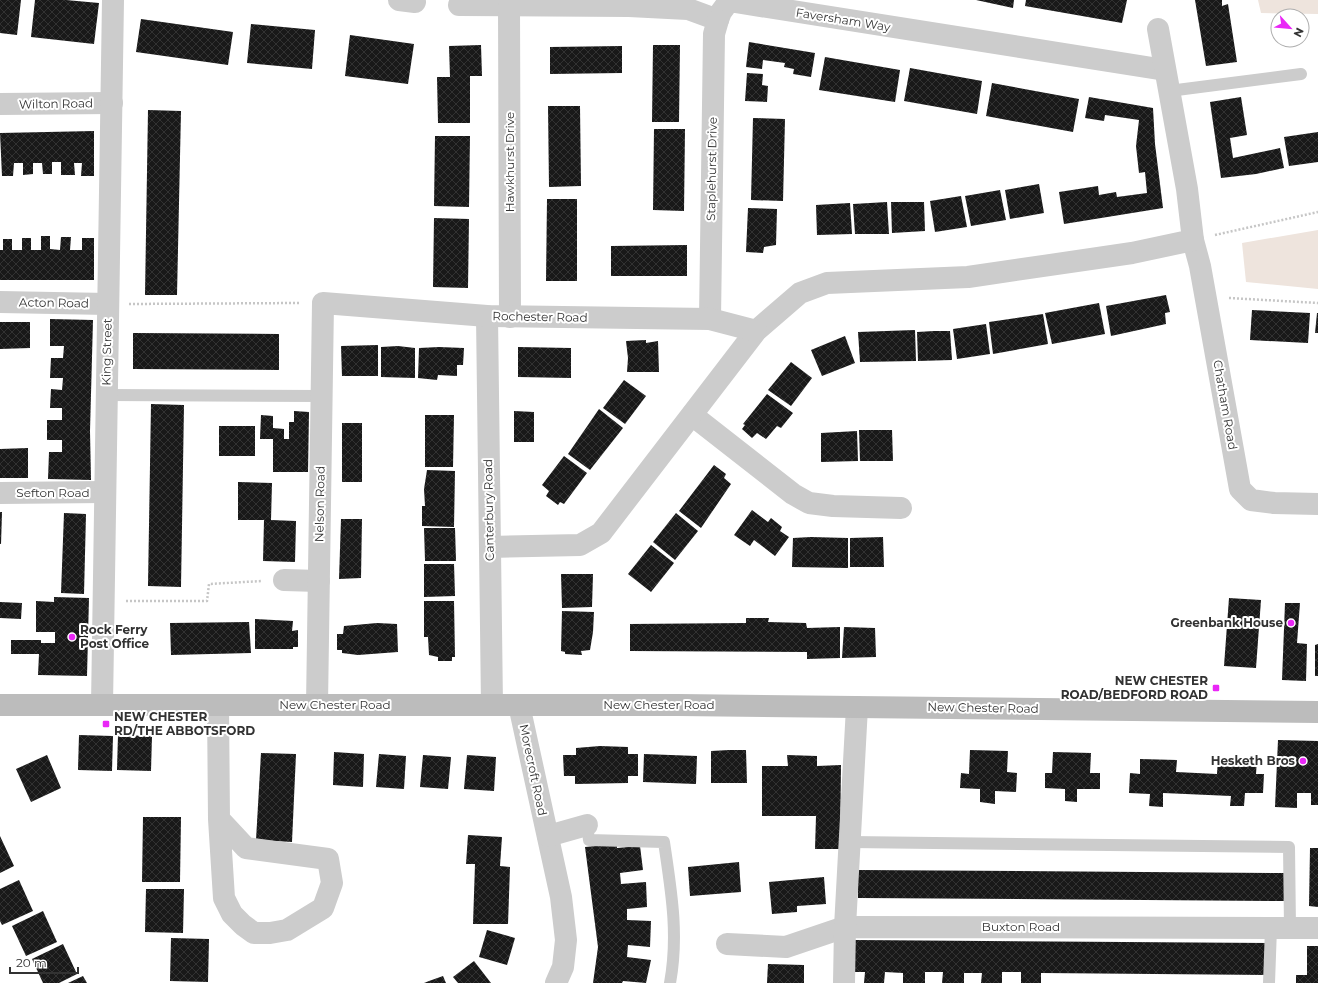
<svg xmlns="http://www.w3.org/2000/svg" width="1318" height="983" viewBox="0 0 1318 983" font-family="Montserrat,sans-serif">
<style>
.grass{fill:#eee4dd}
.building{fill:url(#building-cross-hatch)}
.lines{fill:none;stroke-linecap:round;stroke-linejoin:round}
.path{stroke:#c6c6c6;stroke-width:2.5;stroke-dasharray:2 2;stroke-linecap:butt}
.lane{stroke:#ccc;stroke-width:12}
.street{stroke:#ccc;stroke-width:22}
.secondary{stroke:#bcbcbc;stroke-width:22}
.poi-dot{fill:#e927f6;stroke:#fff;stroke-width:1.5}
.labels{text-anchor:middle;stroke-width:4;stroke-linejoin:round;paint-order:stroke}
.street-label{font-size:12px;fill:#323232;stroke:#fff}
.poi-label{font-size:12px;font-weight:bold;fill:#323232;stroke:#fff;text-anchor:end}
</style>
<defs>
<pattern id="building-cross-hatch" width="8" height="8" patternUnits="userSpaceOnUse"><rect width="8" height="8" fill="#191919"/><path d="M0 0l8 8M0 8l8-8" fill="none" stroke="#323232"/></pattern>
</defs>
<rect width="100%" height="100%" fill="#fff"/>
<g class="grass">
<polygon points="1258,0 1318,0 1318,14 1261,13"/>
<polygon points="1318,230 1318,289 1246,282 1242,243"/>
</g>
<g class="building">
<polygon points="0,0 21,0 17,35 0,33"/>
<polygon points="35,0 66,0 99,3 94,44 31,37"/>
<polygon points="976,0 1014,0 1013,8"/>
<polygon points="1026,0 1127,0 1122,23 1025,6"/>
<polygon points="1195,0 1222,0 1222,6 1228,4 1237,62 1206,66"/>
<polygon points="141,19 233,32 228,65 136,52"/>
<polygon points="251,24 315,30 312,69 247,63"/>
<polygon points="350,35 414,44 408,84 345,76"/>
<polygon points="749,42 815,53 811,77 793,74 794,69 784,67 785,63 763,60 762,69 746,67"/>
<polygon points="481,45 482,76 470,76 470,123 438,123 437,77 450,77 449,46"/>
<polygon points="653,45 680,45 679,122 652,122"/>
<polygon points="622,46 622,73 550,74 550,47"/>
<polygon points="825,57 900,70 895,102 819,90"/>
<polygon points="910,68 982,81 977,114 904,101"/>
<polygon points="747,73 763,74 762,85 768,86 767,102 745,101"/>
<polygon points="992,83 1079,99 1073,132 986,116"/>
<polygon points="1089,97 1153,108 1155,144 1163,208 1064,224 1059,192 1098,186 1099,195 1116,192 1117,197 1147,193 1145,172 1139,173 1136,146 1139,120 1105,115 1104,121 1085,118"/>
<polygon points="1241,97 1247,135 1230,138 1233,158 1280,148 1284,168 1256,174 1221,178 1210,102"/>
<polygon points="548,106 580,106 581,186 549,187"/>
<polygon points="148,110 181,111 177,295 145,295"/>
<polygon points="753,118 785,119 783,201 751,200"/>
<polygon points="654,129 685,129 684,211 653,210"/>
<polygon points="94,131 94,176 81,176 82,163 74,163 75,175 61,175 61,162 52,162 52,174 43,174 42,163 33,163 33,174 23,175 23,163 14,163 13,176 2,176 0,133"/>
<polygon points="1318,132 1318,162 1289,166 1284,137"/>
<polygon points="435,136 470,136 469,207 434,206"/>
<polygon points="1039,184 1044,213 1010,219 1005,190"/>
<polygon points="1000,190 1006,220 971,226 965,196"/>
<polygon points="961,196 967,227 935,232 930,201"/>
<polygon points="547,199 577,199 577,281 546,281"/>
<polygon points="887,202 889,234 855,234 853,204"/>
<polygon points="891,202 924,202 925,231 892,233"/>
<polygon points="850,203 852,234 817,235 816,205"/>
<polygon points="748,208 777,209 776,245 764,247 763,253 746,252"/>
<polygon points="434,218 469,219 468,288 433,287"/>
<polygon points="41,236 50,236 50,249 60,250 61,237 71,237 70,250 82,250 82,238 94,238 94,280 0,280 0,250 3,250 3,239 12,239 12,250 22,250 22,238 31,238 31,250 41,250"/>
<polygon points="687,245 687,276 611,276 611,246"/>
<polygon points="1166,295 1170,312 1165,313 1166,324 1111,336 1106,306"/>
<polygon points="1099,303 1105,334 1052,344 1045,313"/>
<polygon points="1252,310 1310,313 1308,343 1250,340"/>
<polygon points="1317,313 1318,313 1318,333 1315,333"/>
<polygon points="1043,314 1048,344 993,354 989,322"/>
<polygon points="50,319 93,320 90,431 91,480 48,479 49,452 62,452 62,440 47,440 47,420 62,420 62,408 50,408 51,389 62,390 63,378 50,378 51,358 63,358 64,346 50,346"/>
<polygon points="0,322 30,322 30,348 0,349"/>
<polygon points="986,324 990,354 957,359 953,329"/>
<polygon points="915,330 916,361 860,362 858,332"/>
<polygon points="934,331 950,331 952,360 918,361 917,332"/>
<polygon points="133,333 279,334 279,370 133,369"/>
<polygon points="845,336 855,363 822,376 811,350"/>
<polygon points="646,340 646,343 658,341 659,372 627,372 628,358 626,341"/>
<polygon points="378,345 378,376 342,376 341,346"/>
<polygon points="398,346 415,348 415,378 381,377 381,347"/>
<polygon points="439,347 464,348 463,365 457,365 457,376 438,375 437,380 418,378 419,348"/>
<polygon points="518,347 571,348 571,378 518,377"/>
<polygon points="791,362 812,378 791,406 768,390"/>
<polygon points="624,380 646,396 625,424 603,408"/>
<polygon points="767,394 793,413 781,428 777,426 766,439 757,433 752,438 742,429 745,425 743,424"/>
<polygon points="151,404 184,405 181,587 148,586"/>
<polygon points="599,409 623,428 590,470 568,454"/>
<polygon points="294,411 309,412 308,472 273,472 273,439 260,439 261,415 273,416 273,428 284,429 284,439 289,439 289,422 294,422"/>
<polygon points="514,411 534,412 534,442 514,442"/>
<polygon points="425,415 454,415 453,467 425,467"/>
<rect x="342" y="423" width="20" height="59"/>
<rect x="219" y="426" width="36" height="30"/>
<polygon points="859,430 892,430 893,461 860,461"/>
<polygon points="857,431 858,461 821,462 821,433"/>
<polygon points="28,448 28,478 0,478 0,449"/>
<polygon points="564,456 587,473 564,504 560,502 558,505 546,496 549,491 542,485"/>
<polygon points="714,465 726,474 724,478 731,484 701,528 679,511"/>
<polygon points="427,470 455,471 454,527 422,526 422,506 425,506 424,489"/>
<polygon points="238,482 272,483 271,520 296,521 295,562 263,561 264,520 238,520"/>
<polygon points="752,510 768,522 771,518 782,527 780,531 789,537 775,556 754,540 750,546 734,535"/>
<polygon points="0,512 2,512 1,544 0,544"/>
<polygon points="64,513 86,514 84,594 61,593"/>
<polygon points="676,513 698,531 675,560 653,542"/>
<polygon points="341,519 362,519 361,578 339,579"/>
<polygon points="424,528 455,528 456,561 425,561"/>
<polygon points="811,537 848,538 848,568 792,567 793,538"/>
<polygon points="883,537 884,567 850,567 850,538"/>
<polygon points="651,545 674,563 651,592 628,574"/>
<polygon points="424,564 454,564 455,596 424,597"/>
<polygon points="561,574 593,574 592,607 562,608"/>
<polygon points="54,597 89,598 87,676 38,675 39,654 11,654 11,640 41,640 41,643 55,643 55,632 36,632 36,601 54,602"/>
<polygon points="1229,598 1261,600 1256,668 1224,666"/>
<polygon points="424,601 454,601 455,657 452,657 452,661 438,661 438,657 429,655 428,637 424,637"/>
<polygon points="0,602 22,603 21,619 0,618"/>
<polygon points="1285,603 1300,603 1297,643 1307,644 1306,681 1282,680"/>
<polygon points="562,611 594,612 593,632 590,650 581,651 582,655 565,654 565,652 561,651"/>
<polygon points="746,618 769,618 768,622 806,623 807,628 840,627 840,658 807,659 807,652 630,651 630,624 746,623"/>
<polygon points="255,619 293,621 292,631 298,630 298,647 293,647 293,649 255,649"/>
<polygon points="249,622 251,653 171,655 170,623"/>
<polygon points="377,623 397,624 398,652 358,655 342,653 342,650 337,650 337,634 343,634 344,626"/>
<polygon points="844,627 875,628 876,657 842,658"/>
<polygon points="1318,644 1318,676 1315,676 1315,645"/>
<polygon points="79,735 113,736 112,771 78,770"/>
<polygon points="118,735 152,736 151,771 117,770"/>
<polygon points="1278,740 1318,741 1318,805 1311,805 1311,793 1297,793 1297,808 1275,807"/>
<polygon points="600,746 628,747 628,754 638,754 638,776 628,776 628,783 575,784 575,776 564,776 563,755 576,755 576,748"/>
<polygon points="729,750 746,750 747,783 711,783 711,751"/>
<polygon points="970,750 1008,751 1007,772 1017,773 1016,792 995,791 995,804 980,802 980,789 960,788 961,773 969,774"/>
<polygon points="334,752 364,754 363,787 333,785"/>
<polygon points="1053,752 1091,753 1090,773 1100,773 1100,789 1077,789 1077,802 1065,801 1065,789 1045,788 1045,773 1052,773"/>
<polygon points="261,753 296,754 292,842 256,840"/>
<polygon points="379,754 406,756 404,789 376,787"/>
<polygon points="644,754 697,756 696,784 643,782"/>
<polygon points="47,755 61,788 31,802 16,769"/>
<polygon points="423,755 451,757 448,789 420,787"/>
<polygon points="467,755 496,757 494,791 464,789"/>
<polygon points="787,755 817,756 817,766 841,765 840,849 815,849 816,816 762,816 762,766 788,766"/>
<polygon points="1218,758 1257,760 1256,774 1264,774 1263,793 1245,793 1244,806 1230,806 1231,796 1163,793 1163,807 1149,806 1150,794 1129,793 1130,773 1140,774 1140,759 1177,760 1176,772 1217,774"/>
<polygon points="143,817 181,817 180,882 142,882"/>
<polygon points="468,835 502,837 500,866 510,867 508,924 473,924 475,864 466,864"/>
<polygon points="0,836 14,866 0,873"/>
<polygon points="617,844 617,848 640,846 643,870 620,873 621,884 646,882 647,907 627,909 627,920 651,921 650,947 628,945 627,957 651,960 646,983 623,981 622,983 593,983 598,947 585,847"/>
<polygon points="1310,848 1318,848 1318,907 1309,906"/>
<polygon points="739,862 741,892 690,896 688,867"/>
<polygon points="858,870 1285,873 1285,901 858,898"/>
<polygon points="824,877 826,904 797,906 797,912 772,914 769,882"/>
<polygon points="19,880 33,911 2,925 0,921 0,889"/>
<polygon points="146,889 184,889 183,933 145,932"/>
<polygon points="43,911 57,942 26,956 12,926"/>
<polygon points="487,930 515,938 507,965 479,957"/>
<polygon points="171,938 209,939 208,982 170,981"/>
<polygon points="855,940 1268,943 1268,975 1041,973 1041,983 1021,983 1021,972 1002,972 1002,983 981,983 982,973 964,973 964,983 942,983 943,972 925,972 925,983 903,983 903,973 885,972 884,983 864,983 865,972 855,972"/>
<polygon points="63,944 77,974 59,983 43,983 32,959"/>
<polygon points="1307,946 1318,946 1318,983 1296,983 1296,975 1307,975"/>
<polygon points="474,961 491,983 458,983 453,977"/>
<polygon points="768,964 804,965 804,983 767,983"/>
<polygon points="83,976 87,983 68,983"/>
<polygon points="443,976 446,983 424,983 429,981"/>
</g>
<g class="lines">
<g class="path">
<polyline points="1215,235 1318,212"/>
<polyline points="1229,298 1318,303"/>
<polyline points="129,304 300,303"/>
<polyline points="126,601 207,601 209,584 262,581"/>
</g>
<g class="lane">
<polyline points="1169,91 1301,74"/>
<polyline points="107,395 322,396"/>
<path d="M 587,825 L 589,840 L 664,842 C 671,890 679,934 670,983"/>
<polyline points="850,842 1289,847 1290,928"/>
<polyline points="1269,983 1271,928"/>
</g>
<g class="street">
<polyline points="399,0 415,2"/>
<polyline points="459,5 629,6 688,9 718,20 721,12 729,1 1165,70"/>
<polyline points="509,7 510,317"/>
<polyline points="0,104 112,103"/>
<polyline points="1193,240 1200,266 1240,489 1251,500 1274,503 1318,504"/>
<polyline points="0,302 108,304"/>
<polyline points="487,316 492,705"/>
<polyline points="710,319 714,34 718,20"/>
<polyline points="692,415 793,494 809,503 833,506 901,508"/>
<polyline points="0,493 105,492"/>
<polyline points="490,547 580,545 601,533 756,331 800,293 827,283 968,277 1132,253 1193,240 1187,189 1158,29"/>
<polyline points="284,580 319,581"/>
<polyline points="102,705 113,0"/>
<polyline points="218,705 219,819 246,848 328,859 332,883 323,908 287,930 270,933 254,933 243,925 232,914 224,898 219,819"/>
<polyline points="317,705 323,303 487,316 710,319 756,331"/>
<polyline points="519,705 561,897 566,940 563,967 556,983"/>
<polyline points="548,836 587,825"/>
<polyline points="727,944 786,947 845,927 1318,928"/>
<polyline points="844,983 845,927 857,707"/>
</g>
<polyline class="secondary" points="0,705 679,705 1318,712"/>
</g>
<g class="poi-dot">
<circle cx="1291" cy="623" r="4"/>
<circle cx="72" cy="637" r="4"/>
<rect x="1212" y="684" width="8" height="8" rx="2"/>
<rect x="102" y="720" width="8" height="8" rx="2"/>
<circle cx="1303" cy="761" r="4"/>
</g>
<g class="labels">
<g class="street-label">
<text transform="translate(843 20) rotate(9)" y="4">Faversham Way</text>
<text transform="translate(56 104) rotate(-1)" y="4">Wilton Road</text>
<text transform="translate(510 162) rotate(-90)" y="4">Hawkhurst Drive</text>
<text transform="translate(712 169) rotate(-89)" y="4">Staplehurst Drive</text>
<text transform="translate(54 303) rotate(1)" y="4">Acton Road</text>
<text transform="translate(540 317) rotate(1)" y="4">Rochester Road</text>
<text transform="translate(107 352) rotate(-89)" y="4">King Street</text>
<text transform="translate(1225 405) rotate(80)" y="4">Chatham Road</text>
<text x="53" y="497">Sefton Road</text>
<text transform="translate(320 504) rotate(-89)" y="4">Nelson Road</text>
<text transform="translate(489 510) rotate(-91)" y="4">Canterbury Road</text>
<text x="335" y="709">New Chester Road</text>
<text x="659" y="709">New Chester Road</text>
<text transform="translate(983 708) rotate(1)" y="4">New Chester Road</text>
<text transform="translate(533 770) rotate(78)" y="4">Morecroft Road</text>
<text x="1021" y="931">Buxton Road</text>
</g>
<g class="poi-label">
<text x="1283" y="627">Greenbank House</text>
<text x="80" y="634" text-anchor="start">Rock Ferry<tspan x="80" dy="14">Post Office</tspan></text>
<text x="1208" y="685">NEW CHESTER<tspan x="1208" dy="14">ROAD/BEDFORD ROAD</tspan></text>
<text x="114" y="721" text-anchor="start">NEW CHESTER<tspan x="114" dy="14">RD/THE ABBOTSFORD</tspan></text>
<text x="1295" y="765">Hesketh Bros</text>
</g>
</g>
<g transform="translate(1290 28) rotate(117)"><circle r="19" fill="#ffffff" stroke="#adadad"/>
<path d="M0-3L7 15L0 10L-7 15Z" fill="#e927f6"/>
<text y="-6" font-size="11" font-weight="bold" text-anchor="middle" fill="#323232">N</text>
</g>
<path d="M10 967v6h68v-6" fill="none" stroke="#323232" stroke-width="2"/>
<text x="16" y="967" font-size="12" fill="#323232" stroke="#ffffff" stroke-width="3" paint-order="stroke">20 m</text>
</svg>
